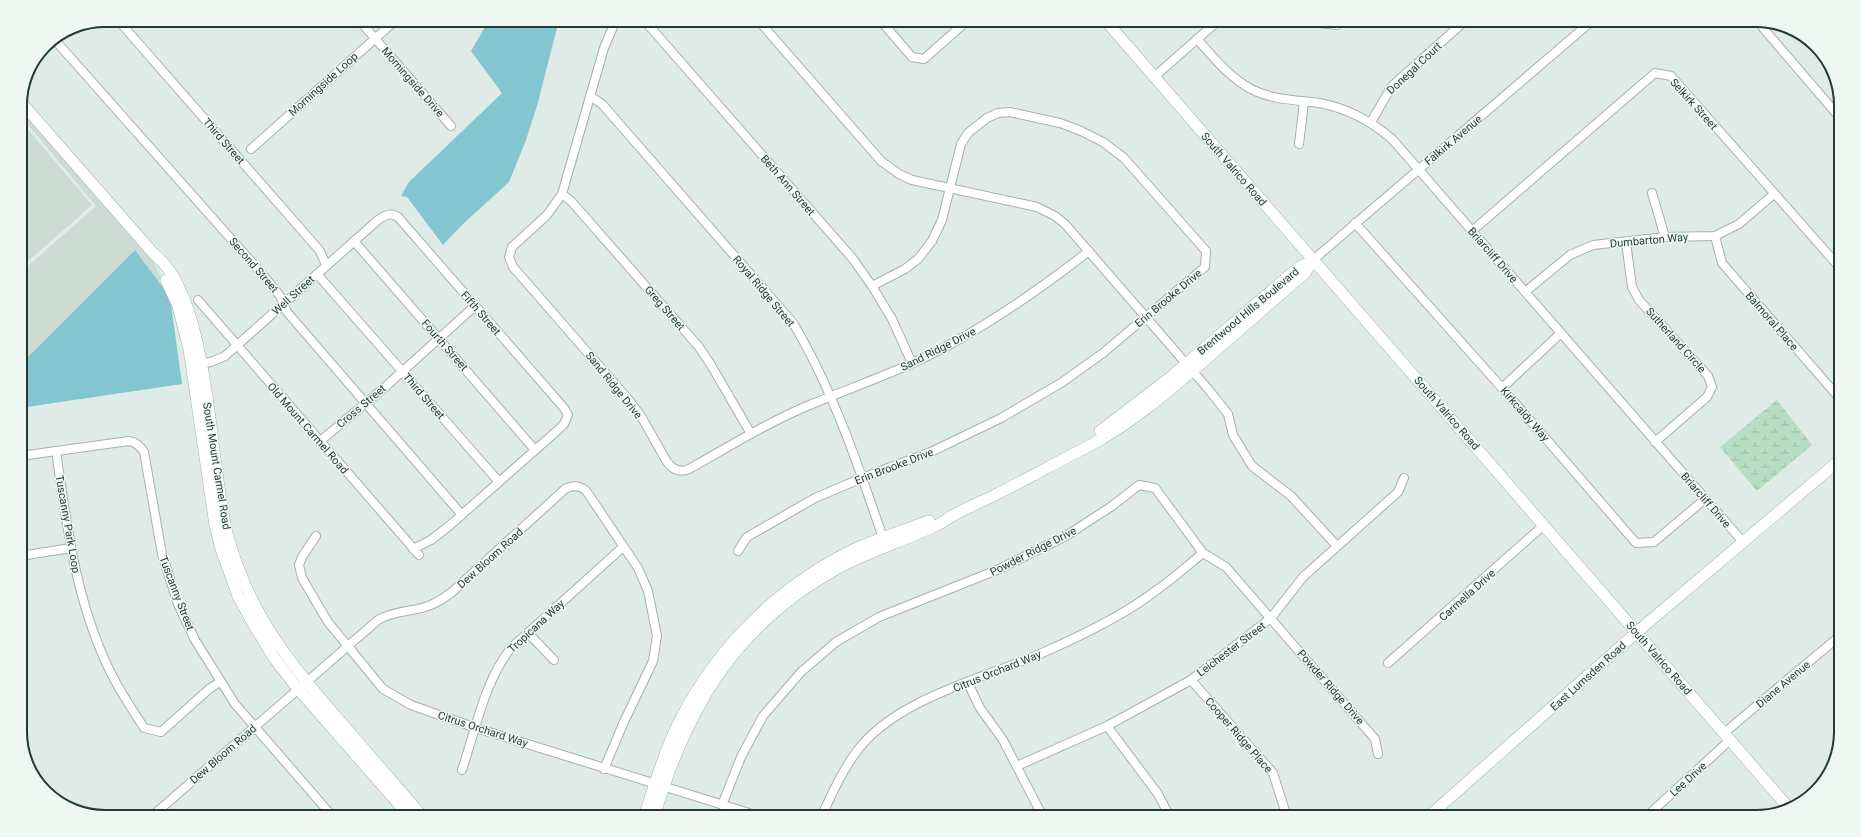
<svg xmlns="http://www.w3.org/2000/svg" width="1861" height="837" viewBox="0 0 1861 837" font-family="Roboto,sans-serif">
<style>
.built{fill:#cddbd5}
.wetland{fill:url(#wetland-marsh)}
.water{fill:#84c5d2}
.lines{fill:none;stroke-linecap:round;stroke-linejoin:round}
.street-casing{stroke:#a2b3ad;stroke-width:10}
.secondary-casing{stroke:#9db7ae;stroke-width:12}
.street{stroke:#fff;stroke-width:8}
.secondary{stroke:#fff;stroke-width:11}
.labels{text-anchor:middle;stroke-width:3;stroke-linejoin:round;paint-order:stroke}
.street-label{font-size:11px;fill:#1f3b34;stroke:#eff7f3}
.rim{fill:none;stroke:#1f3b34;stroke-width:2}
</style>
<defs>
<pattern id="wetland-marsh" width="20" height="14" patternUnits="userSpaceOnUse"><rect width="20" height="14" fill="#b7ddc2"/><path d="M1 5h8M5 5V1M11 12h8M15 12V8" fill="none" stroke="#9dbfa7"/></pattern>
</defs>
<rect width="100%" height="100%" fill="#dfebe6"/>
<g class="built">
<polygon points="20,106 151,257 170,297 135,250 20,365 20,273 94,208 95,205 20,115"/>
<polygon points="20,120 92,205 20,268"/>
</g>
<polygon class="wetland" points="1777,400 1812,445 1757,491 1720,447"/>
<g class="water">
<polygon points="489,20 559,20 537,106 526,140 509,182 463,224 443,245 407,197 401,196 409,182 502,93 471,51"/>
<polygon points="135,250 170,297 182,384 20,408 20,365"/>
</g>
<g class="lines">
<defs>
<g id="street">
<polyline points="118,20 320,251 326,265"/>
<polyline points="359,20 451,126"/>
<path d="M 616,20 L 604,48 L 562,194 L 547,215 L 512,247 L 509,257 L 513,267 L 628,399 L 641,416 L 667,462 C 673,470 680,473 689,469 C 730,446 770,421 812,404 C 858,385 905,369 949,345 C 999,318 1044,286 1089,251"/>
<polyline points="644,20 853,259 872,286 892,319 912,363"/>
<polyline points="758,20 881,161 899,174 912,180 1037,207 1055,216 1065,224 1209,390 1228,414 1233,435 1252,466 1291,496 1337,546"/>
<polyline points="880,20 912,57 924,59 968,20"/>
<polyline points="1295,20 1337,25 1343,20"/>
<polyline points="1763,28 1841,119"/>
<polyline points="54,39 263,275 280,296 287,312 462,515"/>
<path d="M 1197,39 C 1213,57 1229,77 1251,89 C 1272,100 1296,100 1319,103 C 1347,108 1371,121 1392,139 L 1743,542"/>
<polyline points="1154,77 1219,20"/>
<path d="M 590,96 L 602,104 L 793,323 C 833,390 859,467 884,541"/>
<polyline points="1371,122 1392,86 1466,20"/>
<polyline points="1299,144 1304,102"/>
<polyline points="251,149 396,20"/>
<polyline points="1652,193 1665,237"/>
<polyline points="562,194 571,201 699,347 711,365 751,434"/>
<polyline points="1355,223 1502,388 1636,543 1654,542 1705,499"/>
<polyline points="1472,231 1655,73 1671,76 1841,269"/>
<polyline points="1715,236 1722,263 1841,400"/>
<polyline points="354,241 535,450"/>
<polyline points="1626,242 1632,287 1639,300 1708,376 1712,387 1707,397 1655,442"/>
<polyline points="1313,260 1593,20"/>
<polyline points="317,274 499,482"/>
<polyline points="1525,292 1570,255 1593,245 1665,237 1715,236 1739,224 1774,194"/>
<polyline points="198,300 419,555"/>
<path d="M 196,364 L 211,362 L 225,356 L 378,220 C 385,215 391,212 398,217 L 564,408 L 568,415 L 564,424 L 559,429 L 449,526 L 431,540 L 413,549"/>
<polyline points="1502,388 1561,333"/>
<polyline points="319,442 384,388 475,306"/>
<path d="M 56,451 C 67,528 77,609 114,679 C 123,696 134,712 144,728 L 161,732 L 209,689 L 220,682"/>
<path d="M 20,456 L 129,441 C 136,442 140,446 144,452 L 162,554 L 178,604 L 195,640 L 235,704 L 333,817"/>
<polyline points="316,536 302,557 299,565 302,578 328,622 383,689 411,705 476,728 762,817"/>
<polyline points="738,551 747,537 815,498 862,478 933,451 1001,418 1061,383 1103,353 1205,267 1206,251 1124,158 1103,142 1081,131 1060,123 1010,112 998,113 987,118 968,133 961,144 942,220 932,241 918,259 905,269 872,286"/>
<polyline points="20,556 71,548"/>
<polyline points="528,633 554,660"/>
<polyline points="1388,663 1544,525"/>
<polyline points="1191,680 1273,773 1287,817"/>
<polyline points="968,683 980,708 1003,740 1043,817"/>
<polyline points="1107,726 1158,794 1170,817"/>
<polyline points="1724,733 1841,635"/>
<polyline points="1017,766 1107,726 1191,680 1271,618 1303,577 1398,492 1404,478"/>
<path d="M 462,770 C 476,729 484,682 511,648 L 623,547"/>
<polyline points="722,805 741,757 763,716 801,672 836,642 879,617 997,570 1066,536 1112,506 1139,485 1155,488 1203,553 1226,567 1375,739 1378,754"/>
<path d="M 151,817 L 378,620 C 393,611 409,612 425,607 C 436,604 444,598 452,592 L 565,489 C 572,485 581,485 587,492 L 638,568 L 648,591 L 657,636 L 653,661 L 623,724 L 604,769"/>
<path d="M 821,817 C 832,794 842,771 857,751 C 897,698 983,679 1042,653 C 1081,636 1125,615 1158,589 C 1174,578 1188,565 1203,553"/>
<polyline points="1646,817 1730,740"/>
</g>
<g id="secondary">
<polyline points="1105,20 1788,807"/>
<path d="M 20,101 L 154,254 C 211,297 209,467 228,537 C 250,616 292,667 345,727 C 371,757 397,787 423,817"/>
<polyline points="166,280 178,306 189,349 215,525 221,549 238,596 251,620 274,658 298,689 410,817"/>
<polyline points="1100,431 1172,376 1299,267 1313,261"/>
<path d="M 644,817 C 653,790 661,763 672,737 C 709,655 774,588 855,549 C 879,538 904,530 929,521"/>
<path d="M 654,817 C 687,706 736,624 840,567 C 871,550 905,541 937,525 C 942,523 947,519 952,516 C 967,507 984,501 999,493 C 1029,478 1059,461 1089,446 C 1131,424 1169,391 1205,360 C 1238,331 1272,302 1305,273 L 1313,260"/>
<polyline points="1428,817 1637,632 1841,459"/>
</g>
</defs>
<use href="#street" class="street-casing"/>
<use href="#secondary" class="secondary-casing"/>
<use href="#street" class="street"/>
<use href="#secondary" class="secondary"/>
</g>
<g class="labels">
<g class="street-label">
<text transform="translate(1414 68) rotate(-43)" y="4">Donegal Court</text>
<text transform="translate(413 82) rotate(49)" y="4">Morningside Drive</text>
<text transform="translate(323 84) rotate(-42)" y="4">Morningside Loop</text>
<text transform="translate(1694 104) rotate(48)" y="4">Selkirk Street</text>
<text transform="translate(1453 140) rotate(-40)" y="4">Falkirk Avenue</text>
<text transform="translate(224 141) rotate(49)" y="4">Third Street</text>
<text transform="translate(1234 169) rotate(49)" y="4">South Valrico Road</text>
<text transform="translate(788 185) rotate(49)" y="4">Beth Ann Street</text>
<text transform="translate(1649 240) rotate(-5)" y="4">Dumbarton Way</text>
<text transform="translate(1493 255) rotate(49)" y="4">Briarcliff Drive</text>
<text transform="translate(254 265) rotate(49)" y="4">Second Street</text>
<text transform="translate(764 291) rotate(50)" y="4">Royal Ridge Street</text>
<text transform="translate(293 295) rotate(-42)" y="4">Well Street</text>
<text transform="translate(1168 298) rotate(-40)" y="4">Erin Brooke Drive</text>
<text transform="translate(665 308) rotate(49)" y="4">Greg Street</text>
<text transform="translate(1248 311) rotate(-40)" y="4">Brentwood Hills Boulevard</text>
<text transform="translate(481 313) rotate(49)" y="4">Fifth Street</text>
<text transform="translate(1772 321) rotate(49)" y="4">Balmoral Place</text>
<text transform="translate(1676 340) rotate(48)" y="4">Sutherland Circle</text>
<text transform="translate(445 345) rotate(49)" y="4">Fourth Street</text>
<text transform="translate(938 349) rotate(-27)" y="4">Sand Ridge Drive</text>
<text transform="translate(614 385) rotate(51)" y="4">Sand Ridge Drive</text>
<text transform="translate(424 396) rotate(49)" y="4">Third Street</text>
<text transform="translate(361 406) rotate(-40)" y="4">Cross Street</text>
<text transform="translate(1447 413) rotate(49)" y="4">South Valrico Road</text>
<text transform="translate(1525 414) rotate(49)" y="4">Kirkcaldy Way</text>
<text transform="translate(308 428) rotate(49)" y="4">Old Mount Carmel Road</text>
<text transform="translate(217 466) rotate(81)" y="4">South Mount Carmel Road</text>
<text transform="translate(894 466) rotate(-21)" y="4">Erin Brooke Drive</text>
<text transform="translate(1706 500) rotate(49)" y="4">Briarcliff Drive</text>
<text transform="translate(68 524) rotate(80)" y="4">Tuscanny Park Loop</text>
<text transform="translate(1033 551) rotate(-27)" y="4">Powder Ridge Drive</text>
<text transform="translate(490 558) rotate(-42)" y="4">Dew Bloom Road</text>
<text transform="translate(177 593) rotate(69)" y="4">Tuscanny Street</text>
<text transform="translate(1467 595) rotate(-42)" y="4">Carmella Drive</text>
<text transform="translate(536 626) rotate(-43)" y="4">Tropicana Way</text>
<text transform="translate(1231 649) rotate(-37)" y="4">Leichester Street</text>
<text transform="translate(1659 658) rotate(49)" y="4">South Valrico Road</text>
<text transform="translate(997 671) rotate(-22)" y="4">Citrus Orchard Way</text>
<text transform="translate(1588 676) rotate(-42)" y="4">East Lumsden Road</text>
<text transform="translate(1783 684) rotate(-40)" y="4">Diane Avenue</text>
<text transform="translate(1331 687) rotate(49)" y="4">Powder Ridge Drive</text>
<text transform="translate(483 729) rotate(18)" y="4">Citrus Orchard Way</text>
<text transform="translate(1239 735) rotate(49)" y="4">Cooper Ridge Place</text>
<text transform="translate(223 754) rotate(-41)" y="4">Dew Bloom Road</text>
<text transform="translate(1688 779) rotate(-42)" y="4">Lee Drive</text>
</g>
</g>
<path d="M0 0H1861V837H0ZM105 27H1756A78 78 0 0 1 1834 105V732A78 78 0 0 1 1756 810H105A78 78 0 0 1 27 732V105A78 78 0 0 1 105 27Z" fill="#eff7f3" fill-rule="evenodd"/>
<path class="rim" d="M105 27H1756A78 78 0 0 1 1834 105V732A78 78 0 0 1 1756 810H105A78 78 0 0 1 27 732V105A78 78 0 0 1 105 27Z"/>
</svg>
